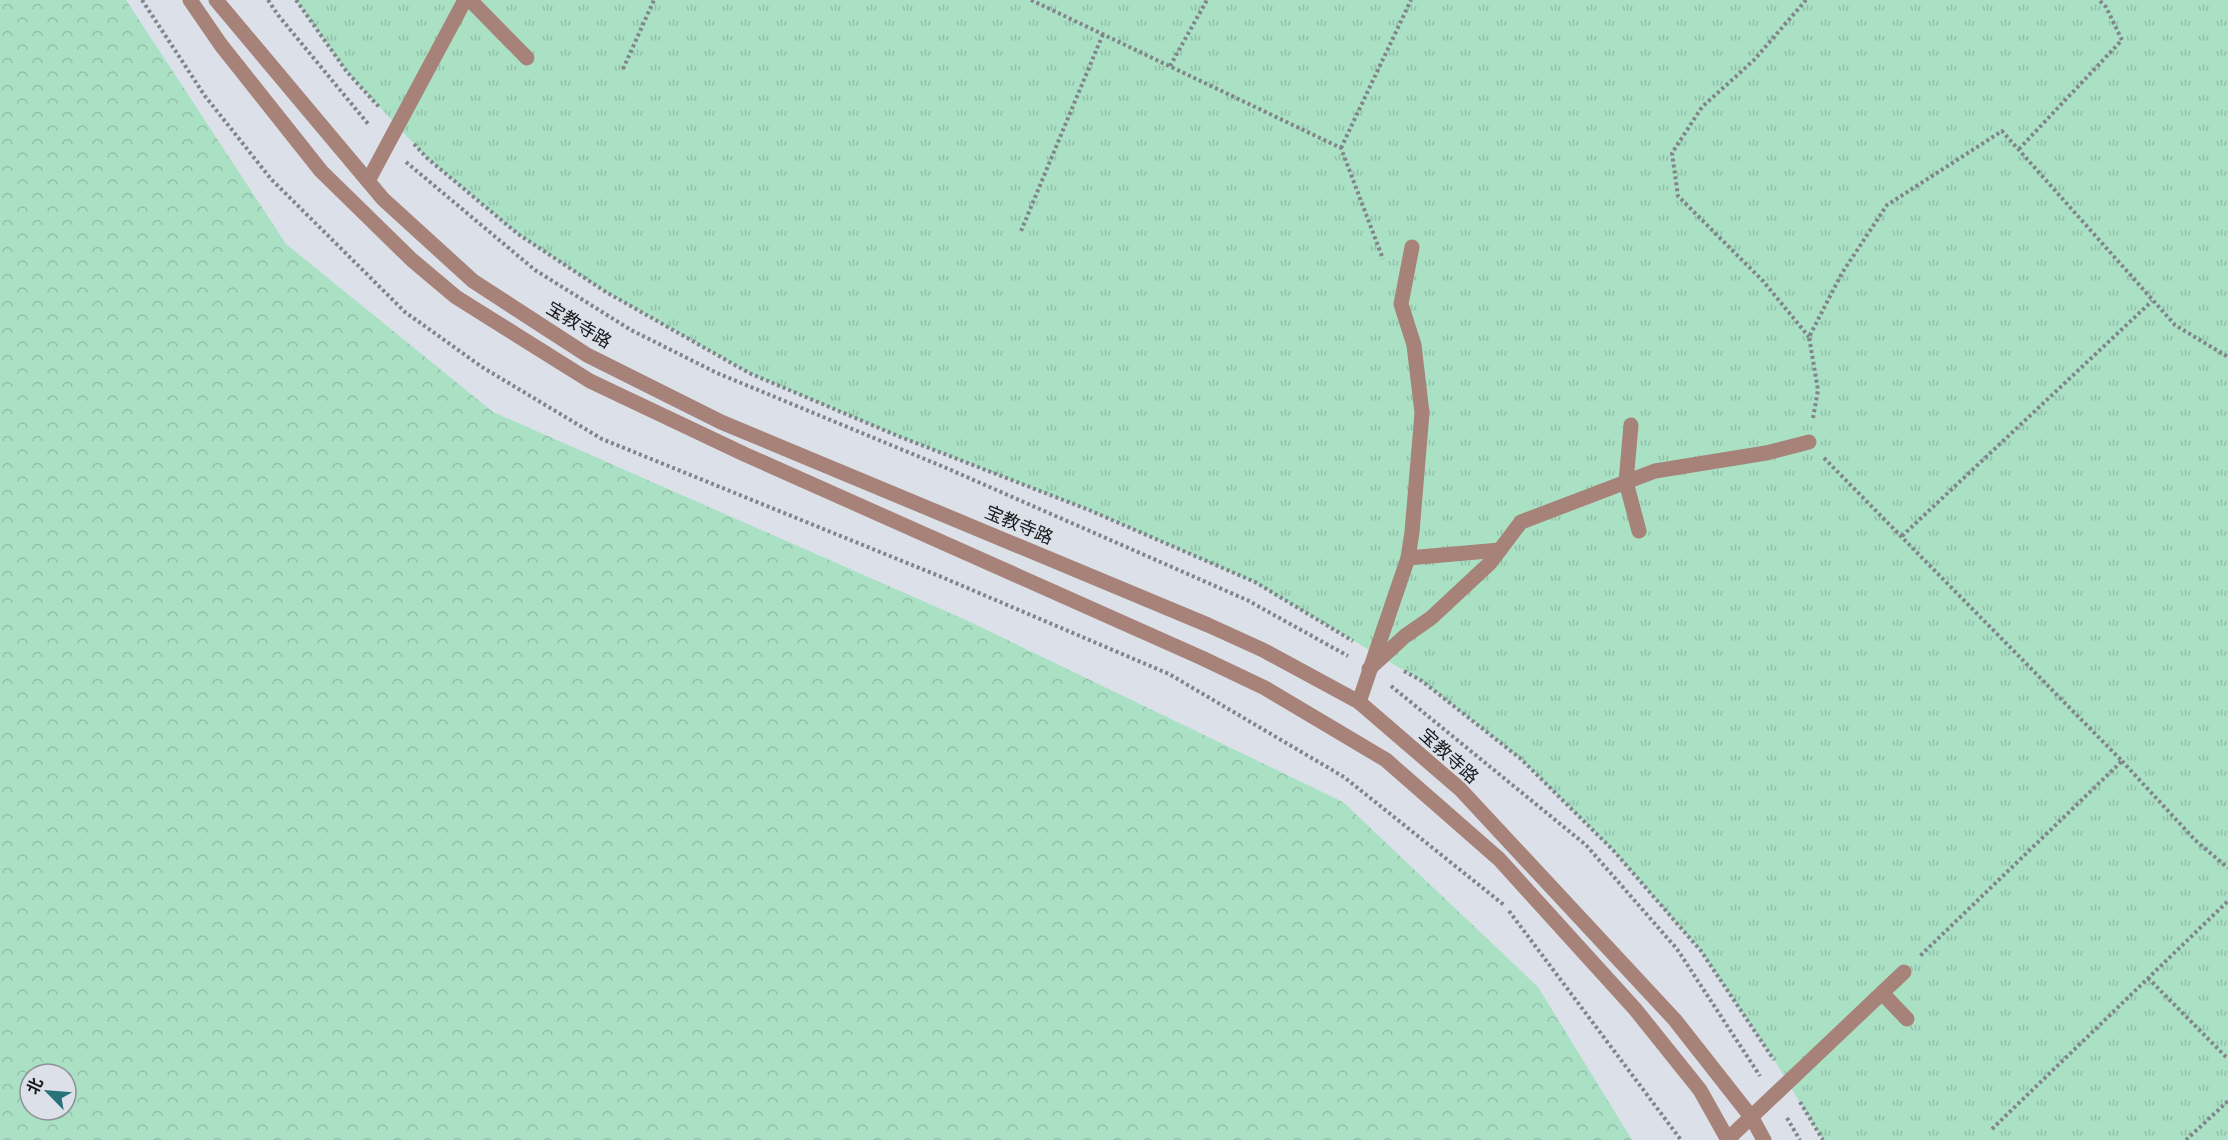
<svg xmlns="http://www.w3.org/2000/svg" width="2228" height="1140" viewBox="0 0 2228 1140" font-family="'Public Sans','Noto Sans SC',sans-serif">
<style>
.grass{fill:url(#grass-tufts)}
.park{fill:url(#park-crowns);fill-rule:evenodd}
.lines{fill:none;stroke-linecap:round;stroke-linejoin:round}
.path{stroke:#81858b;stroke-width:4;stroke-dasharray:3 3;stroke-linecap:butt}
.minor{stroke:#a78279;stroke-width:15}
.labels{text-anchor:middle;stroke-width:4.5;stroke-linejoin:round;paint-order:stroke}
.street-label{font-size:18px;fill:#17191c;stroke:#dbe0e9}
</style>
<defs>
<pattern id="grass-tufts" width="24" height="20" patternUnits="userSpaceOnUse" patternTransform="scale(1.5)"><rect width="24" height="20" fill="#aae1c5"/><path d="M3 7l-1-3M5 7V3M7 7l1-3M15 17l-1-3M17 17v-4M19 17l1-3" fill="none" stroke="#92c0a9"/></pattern>
<pattern id="park-crowns" width="20" height="18" patternUnits="userSpaceOnUse" patternTransform="scale(1.5)"><rect width="20" height="18" fill="#aae1c5"/><path d="M2 6a3 3 0 1 1 6 0M12 15a3 3 0 1 1 6 0" fill="none" stroke="#92c0a9"/></pattern>
</defs>
<rect width="100%" height="100%" fill="#dbe0e9"/>
<polygon class="grass" points="296,0 2228,0 2228,1140 1823,1140 1773,1058 1701,951 1613,850 1521,759 1422,681 1254,582 1089,510 898,436 749,373 606,292 518,234 427,158 347,72"/>
<path class="park" d="M 0,0 L 126,0 L 286,244 L 493,412 L 966,620 L 1343,802 L 1538,987 L 1632,1140 L 0,1140 ZM 30,1074 L 66,1074 L 66,1110 L 30,1110 Z"/>
<g class="lines">
<g class="path">
<polyline points="142,0 205,96 271,179 405,312 482,367 602,439 944,578 1169,674 1344,777 1504,905"/>
<polyline points="268,0 278,15 369,125"/>
<polyline points="296,0 347,72 380,108"/>
<polyline points="1031,0 1341,148 1383,259"/>
<polyline points="1806,0 1754,60 1702,107 1672,153 1678,196 1763,281 1809,337"/>
<polyline points="1170,66 1207,0"/>
<polyline points="623,69 654,0"/>
<polyline points="414,144 427,158 518,234 606,292 749,373 898,436 1089,510 1255,582 1353,641"/>
<polyline points="1341,148 1411,0"/>
<polyline points="2019,149 2122,40 2106,7 2099,0"/>
<polyline points="406,162 535,270 631,330 717,373 944,467 1247,600 1348,656"/>
<polyline points="1021,231 1103,34"/>
<polyline points="1813,418 1818,390 1809,337 1842,273 1887,205 2002,131 2175,325 2228,357"/>
<polyline points="1824,458 2122,761 1920,956"/>
<polyline points="1902,536 2152,301"/>
<polyline points="1404,671 1422,681 1521,759 1613,850 1701,951 1774,1060"/>
<polyline points="1391,686 1586,845 1677,949 1760,1076"/>
<polyline points="2122,761 2195,840 2228,868"/>
<polyline points="1509,911 1681,1140"/>
<polyline points="2148,978 2228,1059"/>
<polyline points="1800,1102 1823,1140"/>
<polyline points="1787,1118 1800,1140"/>
<polyline points="1992,1129 2228,901"/>
<polyline points="2186,1140 2228,1101"/>
</g>
<g class="minor">
<polyline points="190,0 221,45 321,171 412,260 456,297 590,381 744,454 1202,658 1265,688 1386,760 1499,859 1635,1009 1700,1090 1728,1140"/>
<polyline points="216,0 383,199 473,281 587,355 721,422 1208,625 1263,650 1359,702 1460,789 1675,1020 1752,1118 1764,1140"/>
<polyline points="470,0 527,58"/>
<polyline points="368,181 465,0"/>
<polyline points="1631,425 1626,482 1639,531"/>
<polyline points="1408,558 1500,550"/>
<polyline points="1369,669 1405,636 1431,618 1490,563 1521,522 1655,471 1766,453 1809,442"/>
<polyline points="1359,702 1408,558 1412,532 1422,413 1414,345 1401,304 1412,247"/>
<polyline points="1882,993 1907,1019"/>
<polyline points="1728,1139 1904,972"/>
</g>
</g>
<g class="labels">
<g class="street-label">
<text transform="translate(579 325) rotate(31)" y="6">宝教寺路</text>
<text transform="translate(1019 525) rotate(23)" y="6">宝教寺路</text>
<text transform="translate(1449 756) rotate(42)" y="6">宝教寺路</text>
</g>
</g>
<g transform="translate(48 1092) rotate(295)"><circle r="28" fill="#dbe0e9" stroke="#8d9097" stroke-width="1.5"/>
<path d="M0-4.5L10 22L0 15L-10 22Z" fill="#287279"/>
<text y="-9" font-size="16" font-weight="bold" text-anchor="middle" fill="#17191c">北</text>
</g>
</svg>
